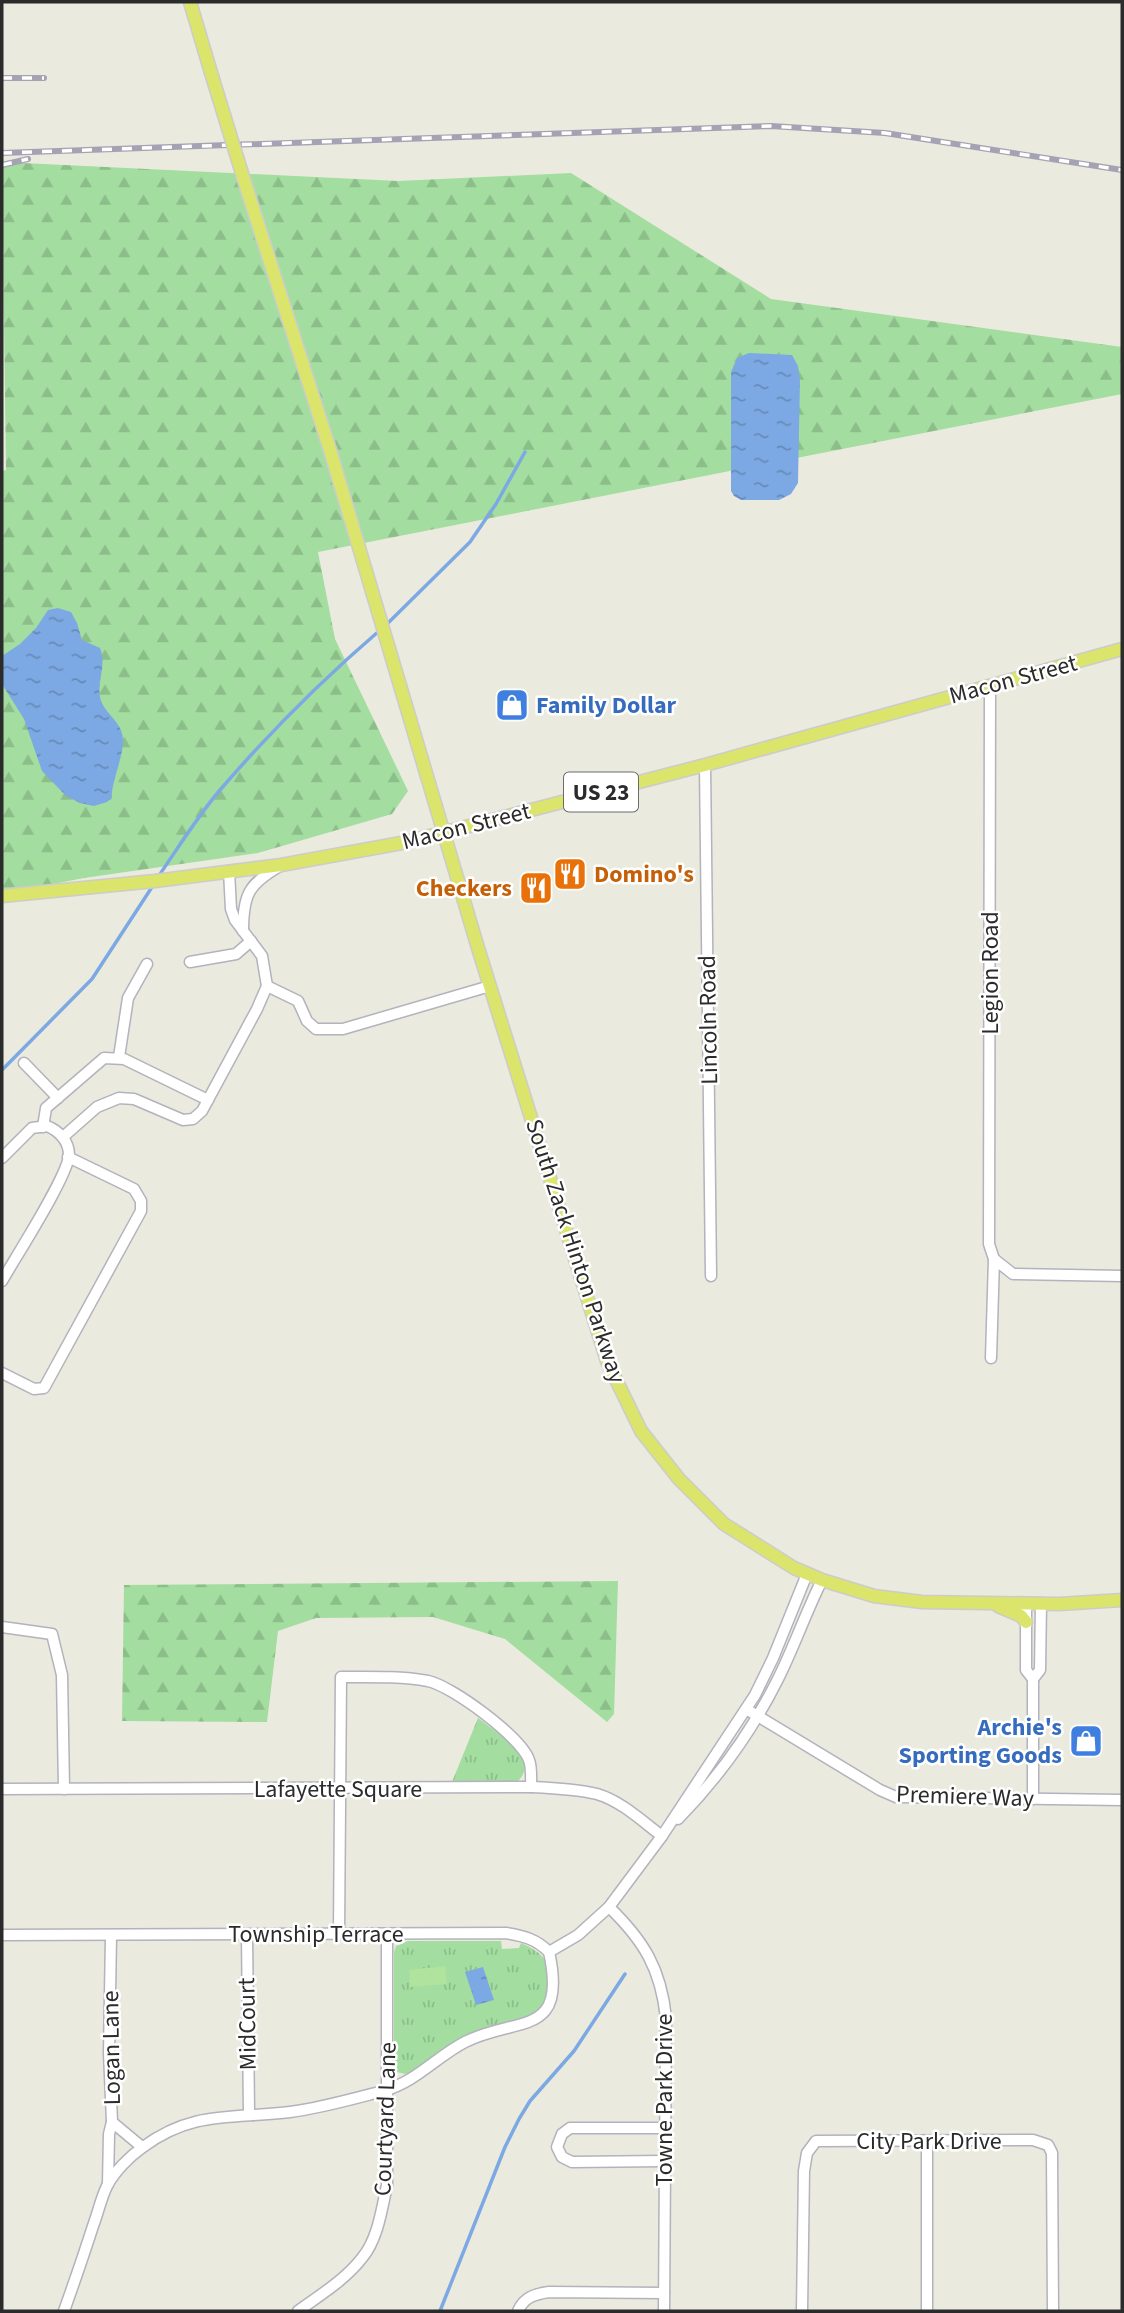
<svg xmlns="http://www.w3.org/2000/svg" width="1124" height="2313" viewBox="0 0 1124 2313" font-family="'Source Sans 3',sans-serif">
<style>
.forest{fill:url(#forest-firs)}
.park{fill:url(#park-tufts)}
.pitch{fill:#b0e39d}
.water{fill:url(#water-ripples)}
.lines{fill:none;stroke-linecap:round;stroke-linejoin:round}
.stream{stroke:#7ca9e3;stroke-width:3.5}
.minor-casing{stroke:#b3b2bd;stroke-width:13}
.major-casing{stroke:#ccc;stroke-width:15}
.minor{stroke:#fff;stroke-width:10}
.major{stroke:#dbe46b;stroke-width:12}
.rail-casing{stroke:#a4a2b3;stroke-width:6}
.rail{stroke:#fff;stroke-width:3.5;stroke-dasharray:10;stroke-linecap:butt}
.major-bridge-casing{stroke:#ccc;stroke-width:15;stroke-linecap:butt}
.major-bridge{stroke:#dbe46b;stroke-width:12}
.labels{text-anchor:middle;stroke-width:5;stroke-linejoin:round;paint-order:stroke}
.shield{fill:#fff;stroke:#6b6b6b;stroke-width:2}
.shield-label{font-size:23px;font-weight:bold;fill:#2b2b2b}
.street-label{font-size:24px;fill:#2b2b2b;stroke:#fff}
.shop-label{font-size:24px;font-weight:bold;fill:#366cbe;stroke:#fff;text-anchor:start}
.food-label{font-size:24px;font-weight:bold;fill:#c56008;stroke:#fff;text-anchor:start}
</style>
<defs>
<pattern id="forest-firs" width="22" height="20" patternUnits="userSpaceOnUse" patternTransform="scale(1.75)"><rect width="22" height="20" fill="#a3dda0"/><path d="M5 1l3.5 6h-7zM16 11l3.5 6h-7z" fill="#8cbe8a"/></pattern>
<pattern id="park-tufts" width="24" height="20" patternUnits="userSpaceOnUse" patternTransform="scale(1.75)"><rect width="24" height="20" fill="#a3dda0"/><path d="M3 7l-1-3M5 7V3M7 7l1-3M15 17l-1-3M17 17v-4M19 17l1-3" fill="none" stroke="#8cbe8a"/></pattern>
<pattern id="water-ripples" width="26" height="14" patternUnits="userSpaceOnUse" patternTransform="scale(1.75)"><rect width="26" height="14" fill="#7ca9e3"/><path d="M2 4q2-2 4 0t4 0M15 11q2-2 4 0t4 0" fill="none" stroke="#668ab8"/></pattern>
</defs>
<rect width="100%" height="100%" fill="#ebeade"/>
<g class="forest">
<polygon points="2,162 398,181 571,173 771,299 1122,347 1122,394 318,552 335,639 408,791 392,814 258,853 84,878 2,894 2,471 6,470"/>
<polygon points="618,1581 614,1714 607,1722 505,1639 433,1617 316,1618 278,1631 267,1722 122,1721 124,1585"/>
</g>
<g class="park">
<path d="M 478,1718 C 493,1730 543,1760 517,1782 L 452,1782 Z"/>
<path d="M 408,1941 L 501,1941 L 502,1949 L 519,1948 L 521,1943 C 553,1957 549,1968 548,1999 L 532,2016 L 415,2071 L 405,2074 L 397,2072 L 394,2064 L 394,1952 L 396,1946 Z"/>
</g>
<polygon class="pitch" points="445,1966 447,1984 410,1987 409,1970"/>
<g class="water">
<polygon points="749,353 792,355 798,366 800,380 798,483 791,494 779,500 741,500 734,496 731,491 731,372 737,358"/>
<path d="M 58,608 L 71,612 L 77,623 L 82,640 L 100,648 C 107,665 97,680 100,697 C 103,713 122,721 123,739 C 124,756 110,786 112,798 L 107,802 L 94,806 L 80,803 L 66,796 L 42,771 L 24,719 L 2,684 L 2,656 L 20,644 L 36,628 L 48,610 Z"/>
<polygon points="483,1967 494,2000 476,2005 465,1972"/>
</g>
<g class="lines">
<g class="stream">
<polyline points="385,626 470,542 496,504 525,452"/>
<path d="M 158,877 C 178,848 197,817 220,790 C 269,733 322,680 379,631"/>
<polyline points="2,1070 92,979 154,884"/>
<polyline points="440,2311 505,2147 519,2119 530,2101 574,2051 625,1974"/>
</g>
<defs>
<g id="minor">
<polyline points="990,685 989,1244 994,1259 991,1358"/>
<polyline points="705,765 711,1276"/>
<path d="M 243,931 C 243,894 249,884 280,866"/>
<polyline points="190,962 236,954 251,941"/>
<polyline points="267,986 298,1001 307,1021 316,1029 343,1029 490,986"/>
<polyline points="119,1057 128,998 147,964"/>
<polyline points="24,1063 58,1098"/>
<polyline points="43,1127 46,1108 104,1058 124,1059 208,1100"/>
<polyline points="63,1137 97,1107 119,1098 134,1099 183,1120 193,1119 202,1111 257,1009 267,986 262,956 235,920 231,909 229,871"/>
<path d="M 2,1158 L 32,1128 L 47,1126 C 59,1131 69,1141 69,1155 C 68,1176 15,1258 2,1281"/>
<polyline points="994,1259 1013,1274 1122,1276"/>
<polyline points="2,1373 34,1389 44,1388 141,1211 141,1201 134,1189 68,1157"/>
<polyline points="1026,1603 1026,1670 1033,1679 1033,1799"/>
<polyline points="2,1627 52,1634 62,1675 64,1789"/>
<polyline points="1033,1679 1040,1670 1041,1603"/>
<polyline points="746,1709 880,1790 896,1797 1122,1800"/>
<path d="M 2,1789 L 531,1787 C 553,1788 576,1789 597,1794 C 621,1801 642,1821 662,1836"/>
<path d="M 678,1819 C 719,1777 752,1731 778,1679 C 794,1647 806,1612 822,1580"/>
<path d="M 609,1907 C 644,1941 661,1969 666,2018 L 664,2311"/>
<path d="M 339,1933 L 341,1677 C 370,1677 400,1676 428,1681 C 452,1686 521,1737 529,1760 C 532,1768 531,1779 531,1787"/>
<polyline points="247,1934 249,2114"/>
<path d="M 2,1935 L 506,1933 C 524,1936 536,1939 549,1952 L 578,1935 L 609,1907 L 662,1836 L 755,1695 L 773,1658 L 807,1574"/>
<polyline points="111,1936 109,2053 112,2122 142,2147"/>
<polyline points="927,2141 927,2311"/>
<polyline points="664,2161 572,2162 562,2157 557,2147 562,2134 570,2128 665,2128"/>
<polyline points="108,2184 109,2134 112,2122"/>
<path d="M 64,2311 C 74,2283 84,2254 93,2226 C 98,2213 101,2198 107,2186 C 114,2172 130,2156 143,2147 C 193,2110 233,2119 290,2112 C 321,2108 352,2099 383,2091 C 416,2082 436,2057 465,2042 C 517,2016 568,2038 549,1952"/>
<path d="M 298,2311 C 320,2295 345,2280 362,2258 C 378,2239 382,2208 387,2185 L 387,1934"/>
<path d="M 518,2311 C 524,2297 535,2294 549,2292 L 664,2293"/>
<polyline points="802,2311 804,2171 807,2153 816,2141 1033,2140 1048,2145 1052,2153 1053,2311"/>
</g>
<g id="major">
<polyline points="190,2 212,76"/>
<polyline points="244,180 330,450 478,948 607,1361 641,1431 679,1479 724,1524 794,1568 822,1580 874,1596 922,1602 1059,1604 1122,1600"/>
<polyline points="2,896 155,881 281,865 407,842 705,765 1122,649"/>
<polyline points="998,1606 1021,1616 1026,1622"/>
</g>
</defs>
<use href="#minor" class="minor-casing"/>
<use href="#major" class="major-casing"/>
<use href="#minor" class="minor"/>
<use href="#major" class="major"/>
<defs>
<g id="rail">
<polyline points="2,78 44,78"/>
<polyline points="2,153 771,126 885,133 1122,170"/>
<polyline points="2,165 28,159"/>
</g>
</defs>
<use href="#rail" class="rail-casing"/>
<use href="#rail" class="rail"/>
<defs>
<polyline id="major-bridge" points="212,76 244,180"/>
</defs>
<use href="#major-bridge" class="major-bridge-casing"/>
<use href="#major-bridge" class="major-bridge"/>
</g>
<defs>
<symbol id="shop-square" viewBox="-11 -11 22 22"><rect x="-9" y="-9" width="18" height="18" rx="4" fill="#3f7fe0" stroke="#fff"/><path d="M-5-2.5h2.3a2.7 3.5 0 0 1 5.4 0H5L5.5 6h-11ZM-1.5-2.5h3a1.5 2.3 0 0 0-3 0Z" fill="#fff"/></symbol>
<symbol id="restaurant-square" viewBox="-11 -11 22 22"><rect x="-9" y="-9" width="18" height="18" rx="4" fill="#e8710a" stroke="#fff"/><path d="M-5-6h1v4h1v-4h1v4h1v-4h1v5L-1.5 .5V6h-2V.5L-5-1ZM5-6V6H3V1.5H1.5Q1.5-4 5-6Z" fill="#fff"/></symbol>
</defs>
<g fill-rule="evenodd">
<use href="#shop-square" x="493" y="686" width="38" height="38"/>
<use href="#restaurant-square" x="551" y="855" width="38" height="38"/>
<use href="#restaurant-square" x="517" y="869" width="38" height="38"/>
<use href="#shop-square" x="1067" y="1722" width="38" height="38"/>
</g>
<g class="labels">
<rect class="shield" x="564" y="772.5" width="74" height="39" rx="5"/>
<g class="shield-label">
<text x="601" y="800">US 23</text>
</g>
<g class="street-label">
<text transform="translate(1013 679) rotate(-15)" y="8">Macon Street</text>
<text transform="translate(466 826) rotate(-14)" y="8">Macon Street</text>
<text transform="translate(990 973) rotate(-90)" y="8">Legion Road</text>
<text transform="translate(708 1020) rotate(-91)" y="8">Lincoln Road</text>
<text transform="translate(576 1251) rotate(72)" y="8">South Zack Hinton Parkway</text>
<text x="338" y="1797">Lafayette Square</text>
<text transform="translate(965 1796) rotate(2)" y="8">Premiere Way</text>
<text x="316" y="1942">Township Terrace</text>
<text transform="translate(247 2024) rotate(-91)" y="8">MidCourt</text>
<text transform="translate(111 2048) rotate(-91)" y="8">Logan Lane</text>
<text transform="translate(664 2100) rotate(-90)" y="8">Towne Park Drive</text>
<text transform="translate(385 2119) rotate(-88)" y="8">Courtyard Lane</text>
<text x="929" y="2149">City Park Drive</text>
</g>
<g class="shop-label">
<text x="536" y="713">Family Dollar</text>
<text x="1062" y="1735" text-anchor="end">Archie's<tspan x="1062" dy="28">Sporting Goods</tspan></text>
</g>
<g class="food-label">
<text x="594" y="882">Domino's</text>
<text x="512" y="896" text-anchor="end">Checkers</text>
</g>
</g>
<rect width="1124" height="2313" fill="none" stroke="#2b2b2b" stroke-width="7"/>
</svg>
